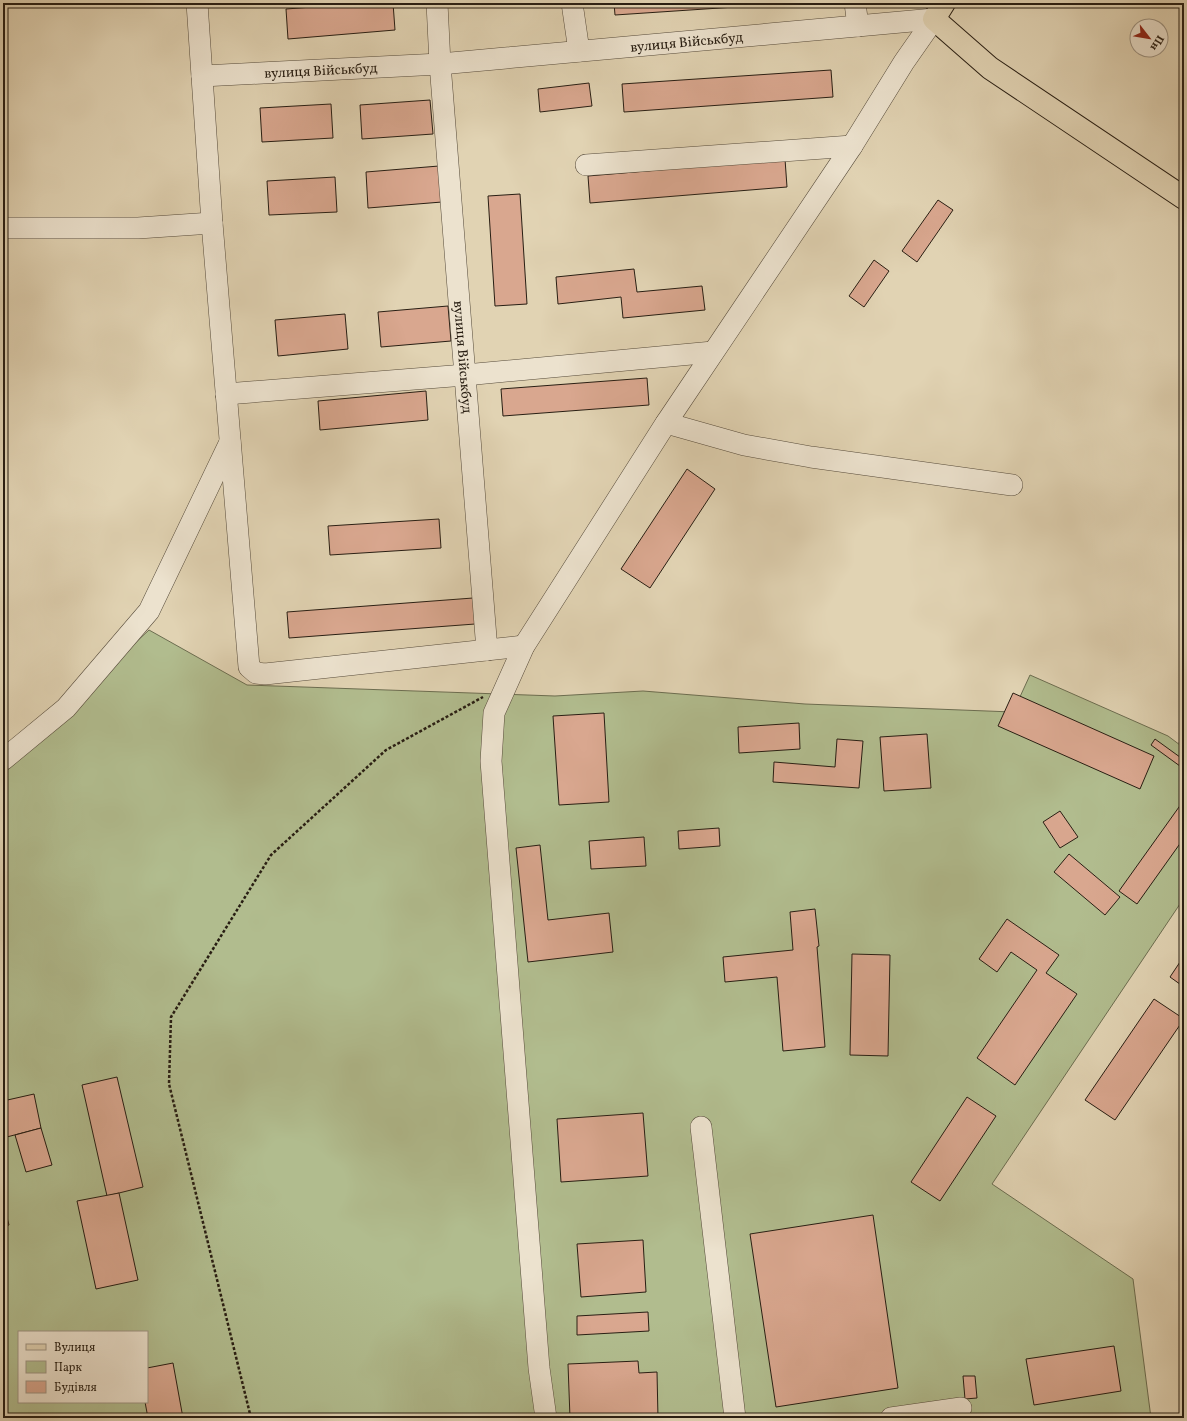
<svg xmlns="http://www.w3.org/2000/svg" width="1187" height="1421" viewBox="0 0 1187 1421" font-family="Vollkorn,serif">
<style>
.green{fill:#b1bc8e;stroke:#6c6d50;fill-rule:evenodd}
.building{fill:#d9a78f;stroke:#281e13}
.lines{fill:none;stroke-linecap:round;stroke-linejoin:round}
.minor-casing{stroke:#564b3b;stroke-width:22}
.major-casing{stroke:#281e13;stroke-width:24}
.path{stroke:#281e13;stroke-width:2.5;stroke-dasharray:3 2;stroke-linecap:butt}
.minor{stroke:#ece2ce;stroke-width:21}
.major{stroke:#e1d3b3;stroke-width:22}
.labels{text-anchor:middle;stroke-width:3;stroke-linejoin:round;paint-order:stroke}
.street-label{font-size:14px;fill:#281e13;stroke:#ece2ce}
</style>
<rect width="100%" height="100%" fill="#e1d3b3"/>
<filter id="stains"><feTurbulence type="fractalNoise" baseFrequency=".005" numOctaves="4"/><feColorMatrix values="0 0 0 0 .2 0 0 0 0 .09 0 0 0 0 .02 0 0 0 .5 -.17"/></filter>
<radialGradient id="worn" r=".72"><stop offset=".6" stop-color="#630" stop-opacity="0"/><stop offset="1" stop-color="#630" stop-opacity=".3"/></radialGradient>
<path class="green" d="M 149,630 L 247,685 L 555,696 L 643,691 L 805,704 L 1013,712 L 1030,675 L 1168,736 L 1184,748 L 1184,898 L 992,1184 L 1133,1279 L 1151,1418 L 3,1418 L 3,767 ZM 19,1332 L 147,1332 L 147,1402 L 19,1402 Z"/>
<g class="building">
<polygon points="365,3 393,3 395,30 288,39 286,9"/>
<polygon points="614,3 795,3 615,15"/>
<polygon points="831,70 833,97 624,112 622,84"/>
<polygon points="589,83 592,106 540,112 538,89"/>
<polygon points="430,100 433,134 362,139 360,105"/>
<polygon points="331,104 333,138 262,142 260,108"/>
<polygon points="785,159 787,187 590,203 588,176"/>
<polygon points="439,166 442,202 368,208 366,172"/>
<polygon points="335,177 337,212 269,215 267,181"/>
<polygon points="520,194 527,304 495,306 488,196"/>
<polygon points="938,200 953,210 917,262 902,251"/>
<polygon points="874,260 889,271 864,307 849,296"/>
<polygon points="634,269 637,292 702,286 705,310 623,318 621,297 558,304 556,277"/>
<polygon points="448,306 451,341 381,347 378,312"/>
<polygon points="345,314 348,349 278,356 275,320"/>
<polygon points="647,378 649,405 503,416 501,389"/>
<polygon points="426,391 428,420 320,430 318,401"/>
<polygon points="687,469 715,489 650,588 621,569"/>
<polygon points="439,519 441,548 330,555 328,526"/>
<polygon points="473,598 475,624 289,638 287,612"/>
<polygon points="1013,693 1154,756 1140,789 998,726"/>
<polygon points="604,713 609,802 559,805 553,716"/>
<polygon points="799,723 800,749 739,753 738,727"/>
<polygon points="927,734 931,788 884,791 880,737"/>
<polygon points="1184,735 1184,746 1179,743"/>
<polygon points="837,739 863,741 859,788 773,782 774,762 835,767"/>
<polygon points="1155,739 1184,760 1184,769 1151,745"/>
<polygon points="1184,800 1184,838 1137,904 1119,891"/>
<polygon points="1060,811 1078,837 1060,848 1043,822"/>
<polygon points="719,828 720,846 679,849 678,831"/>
<polygon points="644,837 646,866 591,869 589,841"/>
<polygon points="540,845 548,920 609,913 613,952 528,962 516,848"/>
<polygon points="1069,854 1120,897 1105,915 1054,872"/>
<polygon points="815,909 819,946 817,947 825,1047 783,1051 777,977 725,982 723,957 793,950 790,912"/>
<polygon points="1007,919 1059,955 1046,973 1077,994 1015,1085 977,1058 1037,970 1011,952 997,972 979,959"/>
<polygon points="852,954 890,955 888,1056 850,1055"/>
<polygon points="1184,956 1184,987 1170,977"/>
<polygon points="1154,999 1184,1019 1115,1120 1085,1100"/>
<polygon points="117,1077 143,1187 107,1196 82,1085"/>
<polygon points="34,1094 41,1128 3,1138 3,1101"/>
<polygon points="967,1097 996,1116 940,1201 911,1182"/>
<polygon points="643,1113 648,1176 561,1182 557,1119"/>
<polygon points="41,1128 52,1165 26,1172 15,1135"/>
<polygon points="119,1193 138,1280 96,1289 77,1201"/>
<polygon points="3,1202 9,1225 3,1227"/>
<polygon points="873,1215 898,1388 776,1407 750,1234"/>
<polygon points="643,1240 646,1292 581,1297 577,1244"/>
<polygon points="648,1312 649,1331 577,1335 577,1316"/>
<polygon points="1114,1346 1121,1391 1034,1405 1026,1359"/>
<polygon points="638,1361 639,1373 657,1372 658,1418 570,1418 568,1364"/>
<polygon points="173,1363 183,1418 148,1418 145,1402 147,1402 147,1368"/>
<polygon points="963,1376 975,1376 977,1398 965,1399"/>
<polygon points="200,1414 201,1418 182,1418 183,1418"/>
</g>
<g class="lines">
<defs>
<g id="minor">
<polyline points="197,3 212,223 249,667 256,673 265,674 524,646"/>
<path id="s1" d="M 437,3 L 440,64 L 487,650"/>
<polyline points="572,3 579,51"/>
<polyline points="855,3 858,26"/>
<path id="s2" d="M 202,76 L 440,64 L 934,19"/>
<polyline points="586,165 852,146"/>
<polyline points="3,228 138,228 212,223"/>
<polyline points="226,394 465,375 713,352"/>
<polyline points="666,423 744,445 811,457 1012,485"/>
<polyline points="3,760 66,708 149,611 230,442"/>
<polyline points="701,1127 735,1418"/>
<polyline points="546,1418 539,1368 491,761 494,713 524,646 666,423 852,146 904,62 934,19"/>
<polyline points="891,1418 961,1408"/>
</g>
<polyline id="major" points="944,3 934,19 990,68 1184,198"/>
</defs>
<use href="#minor" class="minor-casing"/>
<use href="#major" class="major-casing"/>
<polyline class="path" points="251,1418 169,1084 171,1017 271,855 386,750 483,697"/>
<use href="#minor" class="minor"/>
<use href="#major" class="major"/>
</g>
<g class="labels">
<g class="street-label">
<text dy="5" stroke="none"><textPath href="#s2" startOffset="486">вулиця Військбуд</textPath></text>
<text dy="5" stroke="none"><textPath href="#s2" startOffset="119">вулиця Військбуд</textPath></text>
<text dy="5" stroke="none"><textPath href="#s1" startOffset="355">вулиця Військбуд</textPath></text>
</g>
</g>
<rect width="1187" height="1421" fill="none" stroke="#e1d3b3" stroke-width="16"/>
<rect x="4" y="4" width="1179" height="1413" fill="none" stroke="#281e13" stroke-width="2"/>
<rect x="8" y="8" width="1171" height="1405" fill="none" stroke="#281e13"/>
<rect x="18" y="1331" width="130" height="72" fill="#ece2ce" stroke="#9e9483"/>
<rect x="26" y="1344" width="20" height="6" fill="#e1d3b3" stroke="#9e9483"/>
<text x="54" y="1351" font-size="12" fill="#281e13">Вулиця</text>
<rect x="26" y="1361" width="20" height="12" fill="#b1bc8e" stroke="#9e9483"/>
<text x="54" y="1371" font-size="12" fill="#281e13">Парк</text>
<rect x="26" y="1381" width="20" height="12" fill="#d9a78f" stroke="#9e9483"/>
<text x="54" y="1391" font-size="12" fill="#281e13">Будівля</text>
<g transform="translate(1149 38) rotate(121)"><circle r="19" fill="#ece2ce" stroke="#9e9483"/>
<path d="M0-3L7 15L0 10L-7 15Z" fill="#8f2418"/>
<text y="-6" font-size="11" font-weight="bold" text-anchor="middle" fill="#281e13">Пн</text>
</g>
<rect width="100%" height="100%" filter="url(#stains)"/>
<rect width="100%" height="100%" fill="url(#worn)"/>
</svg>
